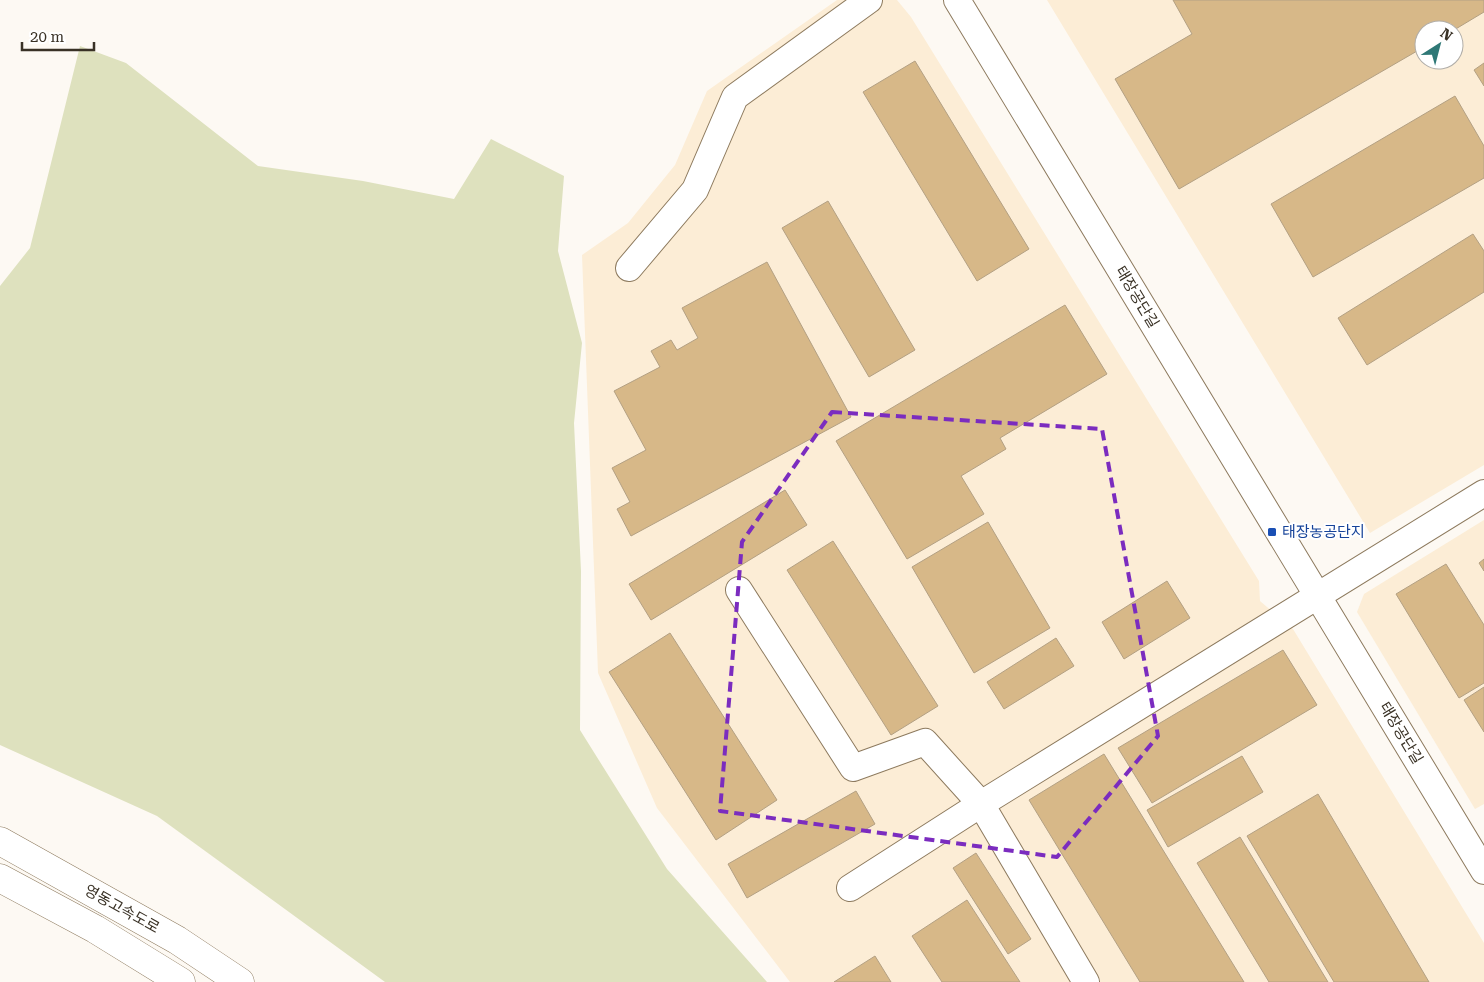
<svg xmlns="http://www.w3.org/2000/svg" width="1484" height="982" viewBox="0 0 1484 982" font-family="'Roboto Serif','Noto Sans KR',serif">
<style>
.built{fill:#fcedd6;fill-rule:evenodd}
.green{fill:#dee1be}
.building{fill:#d7b888;stroke:#b3a083}
.lines{fill:none;stroke-linecap:round;stroke-linejoin:round}
.minor-casing{stroke:#8d7a5e;stroke-width:28}
.highway-casing{stroke:#8d7a5e;stroke-width:29}
.minor{stroke:#fff;stroke-width:26}
.highway{stroke:#fff;stroke-width:28}
.marked{fill:none;stroke:#7b2cbf;stroke-width:4;stroke-dasharray:10 6;stroke-linejoin:round}
.transit-dot{fill:#1a4fb4;stroke:#fff;stroke-width:2}
.labels{text-anchor:middle;stroke-width:4;stroke-linejoin:round;paint-order:stroke}
.street-label{font-size:15px;fill:#393125;stroke:#fff}
.transit-label{font-size:15px;fill:#164399;stroke:#fff;text-anchor:start}
</style>
<rect width="100%" height="100%" fill="#fdf9f3"/>
<g class="built">
<polygon points="837,0 897,0 911,17 1259,581 1260,601 1293,629 1484,943 1484,982 790,982 657,808 598,673 582,255 628,223 675,165 707,91"/>
<path d="M 1047,0 L 1484,0 L 1484,465 L 1370,533 ZM 1424,30 L 1454,30 L 1454,60 L 1424,60 Z"/>
<polygon points="1484,520 1484,804 1475,809 1357,612 1364,594"/>
</g>
<polygon class="green" points="80,46 126,63 258,166 363,181 454,199 491,139 564,176 558,251 582,343 574,423 581,571 580,730 667,869 767,982 385,982 157,816 0,745 0,286 30,248"/>
<g class="building">
<polygon points="1173,0 1484,0 1484,12 1454,30 1424,30 1424,47 1179,189 1115,79 1192,34"/>
<polygon points="915,61 1029,249 977,281 863,92"/>
<polygon points="1484,63 1484,86 1474,70"/>
<polygon points="1455,96 1484,146 1484,178 1313,277 1271,204"/>
<polygon points="828,201 915,350 869,377 782,228"/>
<polygon points="1473,234 1484,251 1484,292 1367,365 1338,318"/>
<polygon points="767,262 851,417 631,536 617,509 630,502 612,468 646,450 614,391 660,367 651,351 671,340 677,350 698,338 682,308"/>
<polygon points="1065,305 1107,374 1000,438 1006,449 961,476 984,514 907,559 836,441"/>
<polygon points="785,490 807,525 651,620 629,584"/>
<polygon points="988,522 1050,628 974,673 912,567"/>
<polygon points="833,541 938,706 891,735 787,570"/>
<polygon points="1484,559 1484,571 1479,563"/>
<polygon points="1446,564 1484,625 1484,683 1459,698 1396,594"/>
<polygon points="1167,581 1190,618 1124,659 1102,622"/>
<polygon points="670,633 777,800 716,840 609,672"/>
<polygon points="1056,638 1074,666 1004,709 987,682"/>
<polygon points="1283,650 1317,705 1152,803 1118,748"/>
<polygon points="1484,687 1484,732 1464,700"/>
<polygon points="1104,754 1244,982 1140,982 1029,800"/>
<polygon points="1242,756 1263,792 1168,847 1147,810"/>
<polygon points="856,791 875,824 747,898 728,864"/>
<polygon points="1318,794 1429,982 1334,982 1247,836"/>
<polygon points="1240,837 1328,982 1269,982 1197,863"/>
<polygon points="976,853 1031,939 1008,954 953,868"/>
<polygon points="967,900 1020,982 942,982 912,936"/>
<polygon points="875,956 891,982 834,982"/>
</g>
<g class="lines">
<defs>
<g id="minor">
<polyline points="957,0 1484,871"/>
<polyline points="629,268 695,190 735,97 869,0"/>
<polyline points="739,590 853,768 925,742 981,804 1086,982"/>
<polyline points="850,888 981,804 1484,493"/>
</g>
<g id="highway">
<polyline points="0,841 177,940 240,982"/>
<polyline points="0,878 95,929 181,982"/>
</g>
</defs>
<use href="#minor" class="minor-casing"/>
<use href="#highway" class="highway-casing"/>
<use href="#minor" class="minor"/>
<use href="#highway" class="highway"/>
</g>
<path class="marked" d="M 832,412 L 1102,429 L 1158,736 L 1057,857 L 720,811 L 742,542 Z"/>
<rect class="transit-dot" x="1267" y="527" width="10" height="10" rx="2.5"/>
<g class="labels">
<g class="street-label">
<text transform="translate(1137 297) rotate(59)" y="5">태장공단길</text>
<text transform="translate(1401 733) rotate(59)" y="5">태장공단길</text>
<text transform="translate(122 909) rotate(29)" y="5">영동고속도로</text>
</g>
<g class="transit-label">
<text x="1282" y="537">태장농공단지</text>
</g>
</g>
<g transform="translate(1439 45) rotate(36)"><circle r="24" fill="#ffffff" stroke="#b0ada8"/>
<path d="M0-4L9 19L0 12L-9 19Z" fill="#2f7876"/>
<text y="-8" font-size="14" font-weight="bold" text-anchor="middle" fill="#393125">N</text>
</g>
<path d="M22 42v8h72v-8" fill="none" stroke="#393125" stroke-width="2.5"/>
<text x="30" y="42" font-size="15" fill="#393125" stroke="#ffffff" stroke-width="4" paint-order="stroke">20 m</text>
</svg>
